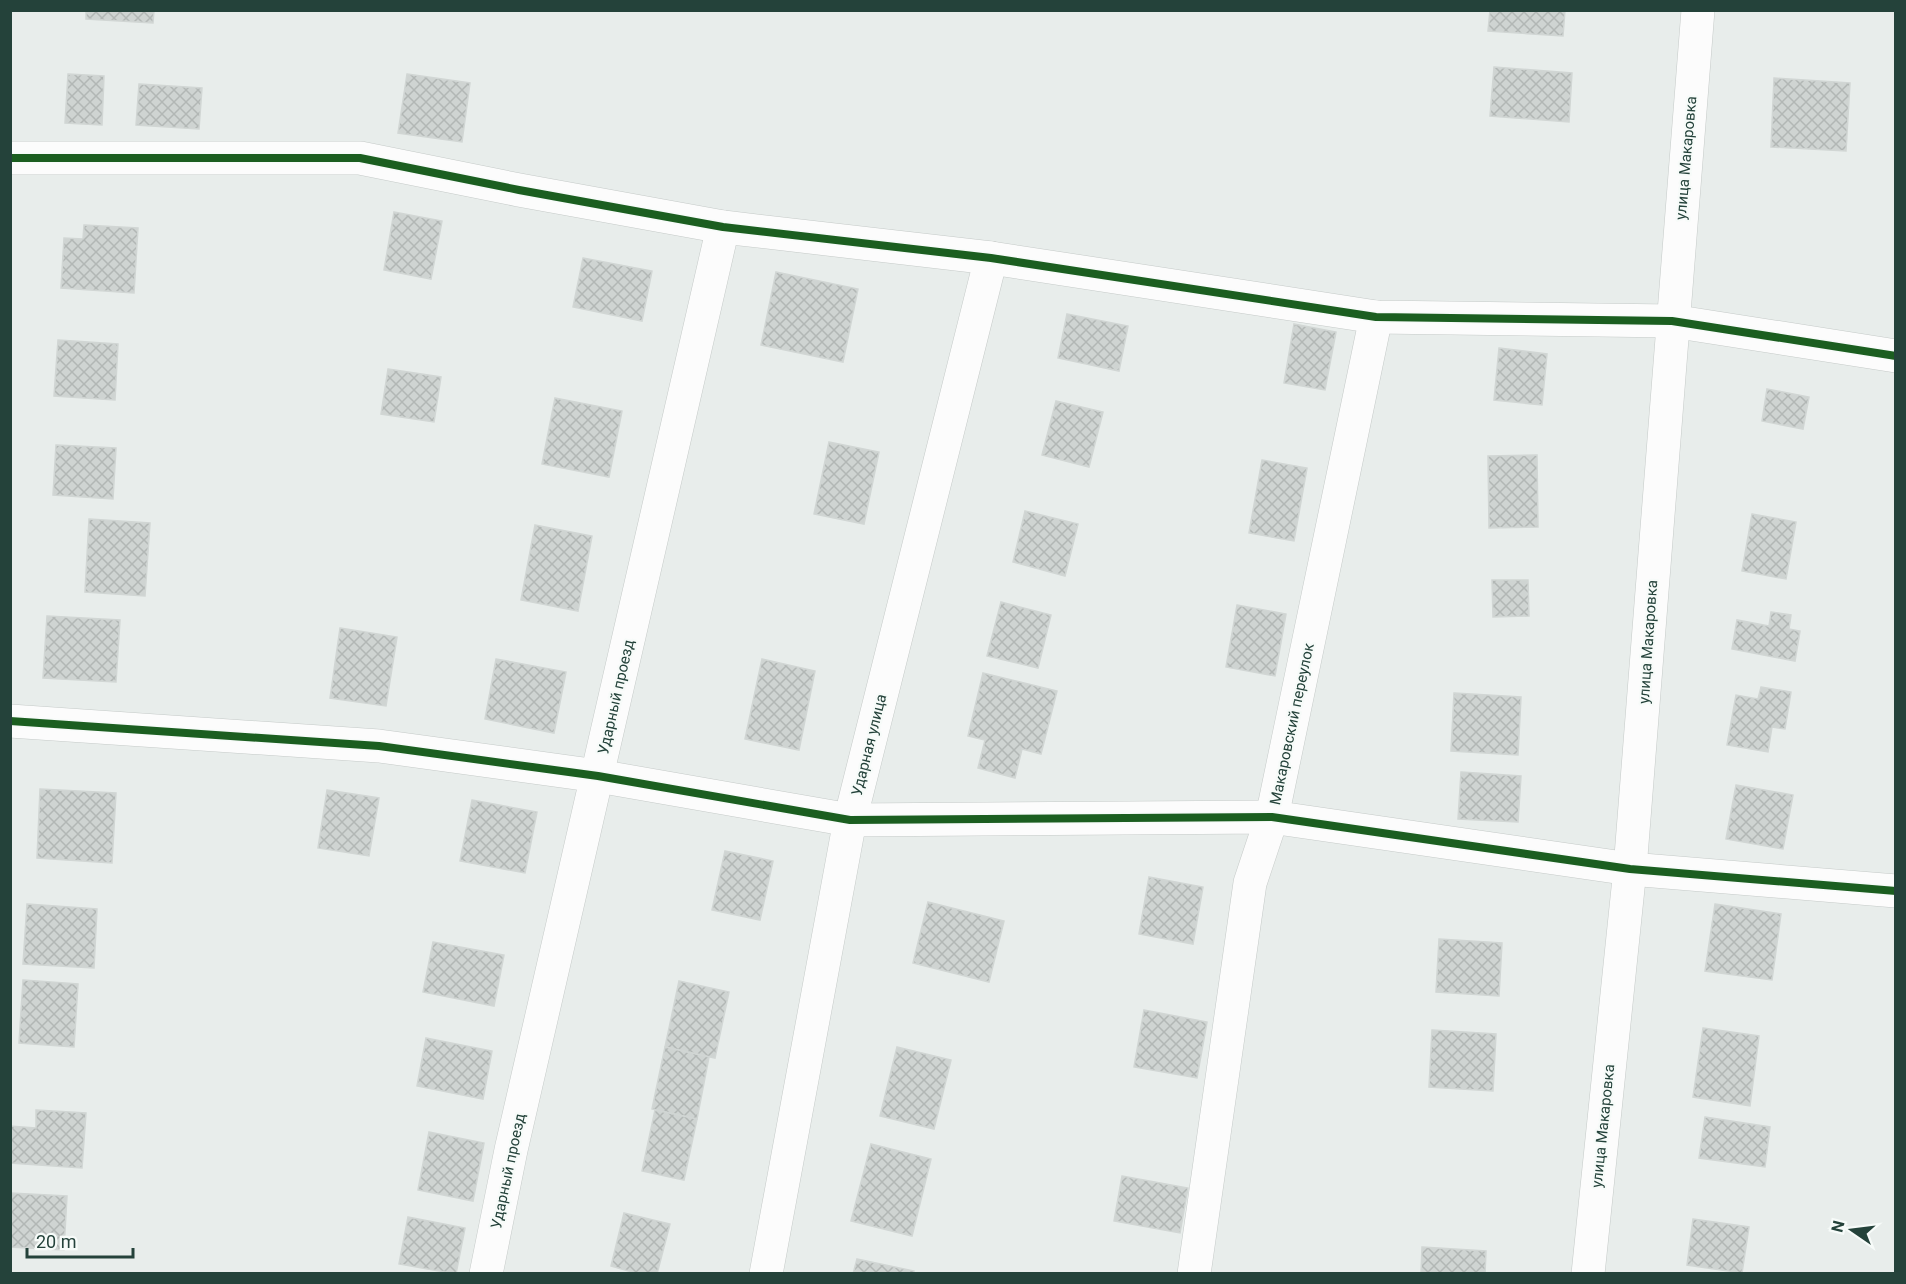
<svg xmlns="http://www.w3.org/2000/svg" width="1906" height="1284" viewBox="0 0 1906 1284" font-family="Roboto,sans-serif">
<style>
.building{fill:url(#building-cross-hatch);stroke:#d1d6d4;stroke-width:1.5}
.lines{fill:none;stroke-linecap:round;stroke-linejoin:round}
.street-casing{stroke:#c5cac8;stroke-width:34}
.street{stroke:#fcfcfc;stroke-width:33}
.cycleway-casing{stroke:#f7fbf9;stroke-width:11}
.cycleway{stroke:#1b5e20;stroke-width:8}
.labels{text-anchor:middle;stroke-width:4.5;stroke-linejoin:round;paint-order:stroke}
.street-label{font-size:15px;fill:#24423a;stroke:#f7fbf9}
</style>
<defs>
<pattern id="building-cross-hatch" width="8" height="8" patternUnits="userSpaceOnUse" patternTransform="scale(1.5)"><rect width="8" height="8" fill="#cfd4d2"/><path d="M0 0l8 8M0 8l8-8" fill="none" stroke="#b2b7b5"/></pattern>
</defs>
<rect width="100%" height="100%" fill="#e8edeb"/>
<g class="building">
<polygon points="86,10 154,10 153,23 86,19"/>
<polygon points="1490,10 1565,10 1563,36 1488,31"/>
<polygon points="1494,67 1572,73 1569,122 1490,116"/>
<polygon points="68,74 104,76 102,125 65,123"/>
<polygon points="407,74 470,83 462,142 398,133"/>
<polygon points="1774,78 1850,83 1846,151 1771,147"/>
<polygon points="139,84 202,88 199,129 136,125"/>
<polygon points="394,212 442,221 431,279 384,270"/>
<polygon points="84,225 138,228 134,293 61,288 64,238 83,239"/>
<polygon points="583,258 652,271 642,321 573,307"/>
<polygon points="776,272 858,289 843,362 761,345"/>
<polygon points="1067,314 1128,326 1119,371 1058,358"/>
<polygon points="1294,324 1336,332 1325,390 1284,383"/>
<polygon points="58,340 118,344 115,400 54,396"/>
<polygon points="1499,348 1547,354 1542,405 1494,400"/>
<polygon points="388,369 441,377 434,422 381,414"/>
<polygon points="1767,389 1809,397 1803,429 1762,421"/>
<polygon points="555,398 622,411 609,477 542,464"/>
<polygon points="1056,401 1103,412 1089,467 1042,455"/>
<polygon points="829,442 879,452 864,524 814,514"/>
<polygon points="56,445 116,448 113,499 53,495"/>
<polygon points="1537,455 1538,527 1489,528 1488,456"/>
<polygon points="1262,460 1307,468 1294,541 1249,533"/>
<polygon points="1025,511 1078,524 1065,576 1013,562"/>
<polygon points="1752,514 1796,522 1786,579 1742,571"/>
<polygon points="89,519 150,523 145,596 85,592"/>
<polygon points="535,525 592,536 578,611 521,600"/>
<polygon points="1492,580 1528,580 1529,616 1493,617"/>
<polygon points="1001,602 1051,615 1038,668 987,656"/>
<polygon points="1237,605 1286,614 1275,676 1226,667"/>
<polygon points="1771,612 1791,615 1789,629 1800,631 1795,661 1732,649 1737,620 1769,626"/>
<polygon points="47,616 120,620 116,682 43,678"/>
<polygon points="340,628 397,637 386,706 330,698"/>
<polygon points="496,659 566,672 554,733 485,719"/>
<polygon points="762,659 815,671 799,750 745,739"/>
<polygon points="983,673 1057,691 1041,754 1022,749 1015,778 978,768 985,740 968,736"/>
<polygon points="1761,687 1791,692 1785,729 1772,727 1768,752 1727,745 1736,695 1758,699"/>
<polygon points="1454,693 1521,697 1518,755 1451,751"/>
<polygon points="1461,772 1521,776 1518,822 1458,819"/>
<polygon points="1736,785 1793,795 1783,849 1726,839"/>
<polygon points="40,789 116,793 112,863 37,858"/>
<polygon points="327,790 379,798 369,856 318,848"/>
<polygon points="472,800 537,812 525,873 460,861"/>
<polygon points="725,851 773,861 760,920 712,910"/>
<polygon points="1149,877 1203,887 1193,944 1139,934"/>
<polygon points="928,902 1004,921 989,982 913,963"/>
<polygon points="27,904 97,909 94,968 23,964"/>
<polygon points="1715,904 1781,914 1772,980 1705,971"/>
<polygon points="1439,939 1502,943 1499,996 1436,992"/>
<polygon points="433,942 504,955 494,1006 423,992"/>
<polygon points="23,980 78,984 74,1047 19,1043"/>
<polygon points="679,981 729,992 715,1058 665,1047"/>
<polygon points="1144,1010 1207,1022 1197,1078 1134,1067"/>
<polygon points="1703,1028 1759,1036 1750,1106 1693,1097"/>
<polygon points="1432,1030 1496,1034 1493,1091 1429,1087"/>
<polygon points="426,1038 492,1051 483,1099 417,1086"/>
<polygon points="665,1047 709,1057 697,1119 652,1109"/>
<polygon points="897,1047 951,1060 934,1129 880,1116"/>
<polygon points="36,1110 86,1113 82,1168 10,1163 10,1126 36,1128"/>
<polygon points="655,1110 697,1119 684,1180 642,1171"/>
<polygon points="1705,1117 1770,1127 1765,1167 1699,1158"/>
<polygon points="429,1132 484,1143 473,1201 418,1190"/>
<polygon points="871,1144 931,1159 912,1236 851,1221"/>
<polygon points="1122,1176 1188,1188 1180,1233 1114,1221"/>
<polygon points="10,1193 67,1196 64,1250 10,1247"/>
<polygon points="624,1213 670,1224 657,1274 639,1274 611,1266"/>
<polygon points="408,1217 465,1228 456,1274 399,1264"/>
<polygon points="1693,1219 1749,1227 1742,1273 1687,1265"/>
<polygon points="1422,1247 1486,1251 1485,1274 1421,1274"/>
<polygon points="857,1259 914,1271 913,1274 853,1274"/>
</g>
<g class="lines">
<defs>
<g id="street">
<polyline points="10,158 360,158 519,190 723,227 991,258 1376,317 1672,321 1896,356"/>
<polyline points="10,721 379,746 598,776 850,820 1272,817 1630,869 1896,891"/>
<polyline points="486,1274 511,1150 723,227"/>
<polyline points="766,1274 850,820 991,258"/>
<polyline points="1194,1274 1250,883 1272,817 1376,317"/>
<polyline points="1588,1274 1630,869 1698,10"/>
</g>
</defs>
<use href="#street" class="street-casing"/>
<use href="#street" class="street"/>
<defs>
<g id="cycleway">
<polyline points="10,158 360,158 519,190 723,227 991,258 1376,317 1672,321 1896,356"/>
<polyline points="10,721 379,746 598,776 850,820 1272,817 1630,869 1896,891"/>
</g>
</defs>
<use href="#cycleway" class="cycleway-casing"/>
<use href="#cycleway" class="cycleway"/>
</g>
<g class="labels">
<g class="street-label">
<text transform="translate(1686 158) rotate(-85)" y="5">улица Макаровка</text>
<text transform="translate(1648 642) rotate(-86)" y="5">улица Макаровка</text>
<text transform="translate(616 697) rotate(-77)" y="5">Ударный проезд</text>
<text transform="translate(1292 724) rotate(-78)" y="5">Макаровский переулок</text>
<text transform="translate(869 745) rotate(-76)" y="5">Ударная улица</text>
<text transform="translate(1603 1126) rotate(-84)" y="5">улица Макаровка</text>
<text transform="translate(508 1171) rotate(-78)" y="5">Ударный проезд</text>
</g>
</g>
<rect width="1906" height="1284" fill="none" stroke="#24423a" stroke-width="24"/>
<g transform="translate(1852 1230) rotate(284)" stroke="#f7fbf9" stroke-width="4.5" paint-order="stroke">
<path d="M0-4.5L10 22L0 15L-10 22Z" fill="#24423a"/>
<text y="-9" font-size="16" font-weight="bold" text-anchor="middle" fill="#24423a">N</text>
</g>
<path d="M27 1248v9h106v-9" fill="none" stroke="#24423a" stroke-width="3"/>
<text x="36" y="1248" font-size="18" fill="#24423a" stroke="#f7fbf9" stroke-width="4.5" paint-order="stroke">20 m</text>
</svg>
